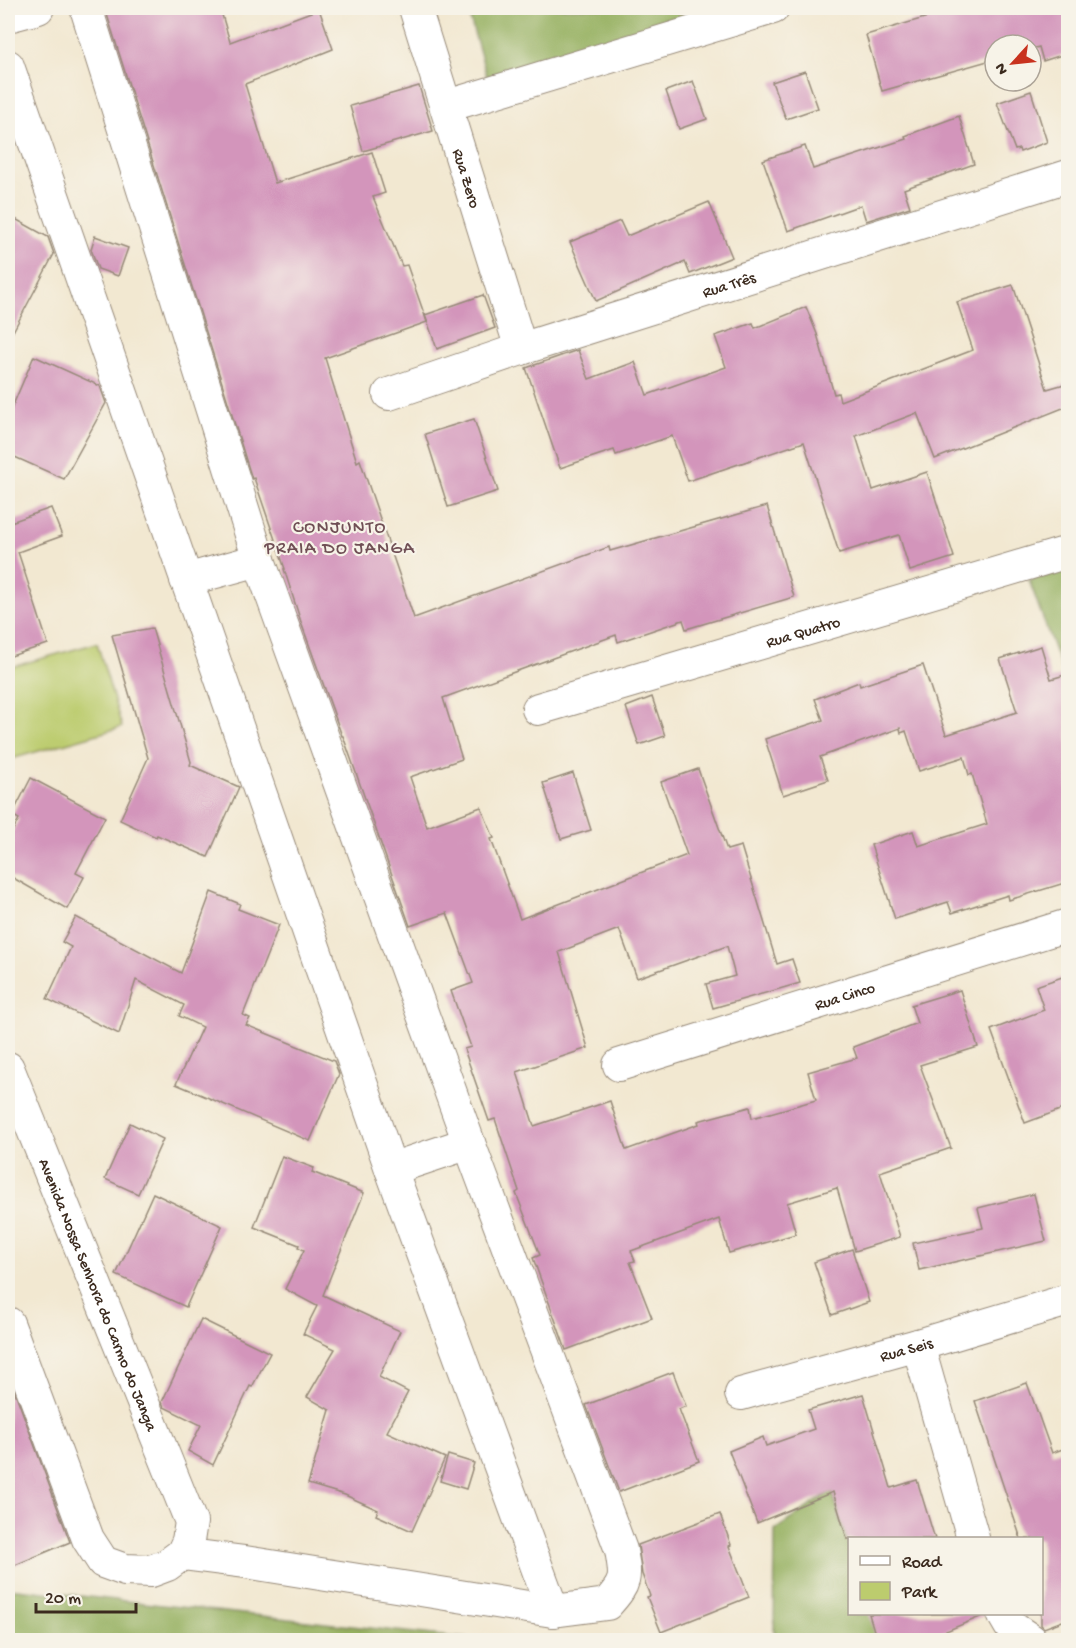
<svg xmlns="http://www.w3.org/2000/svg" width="1076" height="1648" viewBox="0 0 1076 1648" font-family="'Gochi Hand',sans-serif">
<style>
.green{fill:#bccc6e;stroke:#7c7b46;stroke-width:1.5}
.forest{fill:#95b061;stroke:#686d40;stroke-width:1.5}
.building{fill:#d395bb}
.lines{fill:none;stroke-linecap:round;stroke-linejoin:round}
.street-casing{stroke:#968978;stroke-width:34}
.street{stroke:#fff;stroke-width:32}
.labels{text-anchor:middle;stroke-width:4.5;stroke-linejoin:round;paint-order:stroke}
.street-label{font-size:16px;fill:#3b2a1e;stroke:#f7f3e8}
.neighbourhood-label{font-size:18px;letter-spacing:1.5px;fill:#704f55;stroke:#f7f3e8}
</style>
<rect width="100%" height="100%" fill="#f7f3e8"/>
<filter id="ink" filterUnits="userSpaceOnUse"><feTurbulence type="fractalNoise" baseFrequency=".0167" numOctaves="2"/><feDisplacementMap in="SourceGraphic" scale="12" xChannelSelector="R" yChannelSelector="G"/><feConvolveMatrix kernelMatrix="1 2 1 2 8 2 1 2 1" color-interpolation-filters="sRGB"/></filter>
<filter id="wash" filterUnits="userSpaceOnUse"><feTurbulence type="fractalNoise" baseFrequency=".008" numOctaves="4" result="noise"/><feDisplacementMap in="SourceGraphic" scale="24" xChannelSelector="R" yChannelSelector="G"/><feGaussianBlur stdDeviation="1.35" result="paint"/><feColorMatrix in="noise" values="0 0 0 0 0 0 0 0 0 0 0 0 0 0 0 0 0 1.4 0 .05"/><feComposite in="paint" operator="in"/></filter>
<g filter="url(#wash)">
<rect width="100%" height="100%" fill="#f2e8d1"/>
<polygon class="green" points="97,643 122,727 8,760 8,668"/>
<g class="forest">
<polygon points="467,8 718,8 487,77"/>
<polygon points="1068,569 1068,674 1064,676 1029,580"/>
<polygon points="832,1491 849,1548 850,1614 874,1614 884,1640 774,1640 775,1530"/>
<polygon points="8,1588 478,1640 8,1640"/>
</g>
<g id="blocks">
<g class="building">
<polygon points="105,8 220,8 230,42 319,9 333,49 245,84 275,183 372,152 385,193 373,197 402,266 407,265 427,322 325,358 357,462 360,460 414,618 609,547 610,551 767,506 794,597 686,629 683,620 618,642 616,635 443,698 462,759 410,777 427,827 481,807 494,838 491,839 520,919 687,855 661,782 698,769 727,850 741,846 777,964 792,959 800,983 713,1008 706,984 735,976 727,946 637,978 619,929 559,952 588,1048 517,1072 534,1126 610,1101 626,1150 699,1124 698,1121 750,1107 752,1118 816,1100 808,1072 857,1058 853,1047 917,1023 911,1005 960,990 978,1047 920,1065 951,1148 880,1172 900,1237 855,1251 837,1188 787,1203 796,1234 729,1253 719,1219 631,1251 635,1261 630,1262 652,1318 566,1350 533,1258 540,1255 516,1193 519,1191 495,1119 489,1121 464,1049 471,1047 451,991 473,983 447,913 410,926 343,736 342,736 302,625 284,569 285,569 254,478 252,479"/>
<polygon points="926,8 1068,8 1068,53 1043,61 1039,47 1031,49 1031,45 995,45 995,59 882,91 866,35 928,17"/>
<polygon points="805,71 818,108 786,119 772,82"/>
<polygon points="693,81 707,119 679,129 666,91"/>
<polygon points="419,86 433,131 363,151 350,106"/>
<polygon points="1031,91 1047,142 1020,152 1019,149 1015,150 997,103"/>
<polygon points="959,116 974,164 904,189 910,207 866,221 861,205 788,231 763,160 805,146 813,169 906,139 905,136"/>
<polygon points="709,202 732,257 690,274 685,262 596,301 570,242 620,221 627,236"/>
<polygon points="8,215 48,237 54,254 8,341"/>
<polygon points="95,236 128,248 118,276 98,269 91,249"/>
<polygon points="1013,285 1047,389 1068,383 1068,406 935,459 917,413 856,436 873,490 927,472 954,557 910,571 899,535 839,553 804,442 688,481 672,436 616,455 614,450 560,468 526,368 578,350 589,379 635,362 647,395 726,367 715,336 753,323 755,328 806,307 817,334 834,394 838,393 840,401 973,350 957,302"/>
<polygon points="483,295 495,328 437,349 425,315"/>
<polygon points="34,356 100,386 106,403 64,479 8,454 8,417"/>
<polygon points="474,419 498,491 448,507 425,434"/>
<polygon points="51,508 62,536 18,552 48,644 8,657 8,523"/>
<polygon points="152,628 191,762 190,765 239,787 208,857 157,835 156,837 120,820 148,758 112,635"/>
<polygon points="1041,646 1051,679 1068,674 1068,882 1009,900 1008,895 952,913 948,902 895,919 871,845 913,831 918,846 987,824 972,774 969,775 964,757 919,771 906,731 901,733 900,728 820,757 828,780 783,795 765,739 823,720 815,699 859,682 860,686 923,665 946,735 1017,712 1000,659"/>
<polygon points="652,697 665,736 639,745 626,707"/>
<polygon points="573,773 591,830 561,839 543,783"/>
<polygon points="31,778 105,817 76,873 84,877 67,909 8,875 8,839 19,819 12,815"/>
<polygon points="211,892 240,904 238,909 279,925 243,1015 250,1018 246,1025 334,1061 339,1074 310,1141 176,1084 202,1027 179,1016 184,1005 136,980 119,1034 47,999 71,947 62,942 76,917 181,973"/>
<polygon points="1068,975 1068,1107 1025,1123 991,1030 1044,1010 1036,986"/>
<polygon points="130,1123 163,1139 138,1194 105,1179"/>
<polygon points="282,1156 314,1168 312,1172 364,1193 323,1295 400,1331 379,1377 408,1392 387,1432 445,1458 412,1531 376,1515 378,1510 345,1495 308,1484 330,1410 307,1397 335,1349 303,1334 317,1306 285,1289 304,1250 298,1247 299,1245 254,1227"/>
<polygon points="153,1193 222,1226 186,1307 116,1275"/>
<polygon points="1034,1194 1046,1241 919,1270 913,1243 983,1228 978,1208"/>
<polygon points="852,1249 869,1302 832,1315 814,1262"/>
<polygon points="201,1319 270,1353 252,1387 250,1386 213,1465 188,1451 201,1425 164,1407 162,1402"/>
<polygon points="673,1372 686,1406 679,1409 699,1461 619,1492 586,1405"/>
<polygon points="8,1373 70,1542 8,1568"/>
<polygon points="1027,1383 1052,1453 1068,1447 1068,1619 1044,1628 1041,1625 1041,1539 1021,1539 975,1401"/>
<polygon points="863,1394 891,1488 917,1480 935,1539 847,1539 833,1492 757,1523 729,1451 763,1437 766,1446 814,1429 808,1410"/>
<polygon points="448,1455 474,1463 466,1489 440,1481"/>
<polygon points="720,1514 731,1545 729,1546 749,1597 661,1632 647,1597 650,1596 642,1574 638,1545"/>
<polygon points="869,1614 985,1614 985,1615 922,1641 877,1641"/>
</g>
</g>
</g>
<g filter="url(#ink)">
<use href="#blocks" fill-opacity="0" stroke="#968978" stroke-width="1.5"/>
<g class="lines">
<defs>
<g id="street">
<path d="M 86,8 L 259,560 L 469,1143 L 621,1550 C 626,1578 627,1582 607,1604 L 553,1611 L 245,1562 L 182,1554"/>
<path id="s1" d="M 415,8 L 521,349"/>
<polyline points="8,16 38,8"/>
<polyline points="8,66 391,1169 553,1611"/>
<polyline points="447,106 773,8"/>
<path id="s2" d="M 389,394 L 521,349 L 1068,176"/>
<polyline points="186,580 259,560"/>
<path id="s3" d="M 538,709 L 1068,552"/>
<path id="s4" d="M 619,1065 L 1068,925"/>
<path id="s5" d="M 8,1068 L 191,1522 L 188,1541 L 182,1554 L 167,1565 L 151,1571 L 125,1570 L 103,1562 L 88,1539 L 8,1323"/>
<polyline points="391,1169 469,1143"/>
<polyline points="918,1345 973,1538"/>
<path id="s6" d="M 741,1394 L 918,1345 L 1068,1300"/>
<polyline points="1003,1614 1010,1626 1031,1640"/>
</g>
</defs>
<use href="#street" class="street-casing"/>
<use href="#street" class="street"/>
</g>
</g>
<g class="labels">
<g class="street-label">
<text dy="6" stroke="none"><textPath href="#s1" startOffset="178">Rua Zero</textPath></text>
<text dy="6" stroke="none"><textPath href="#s2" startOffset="357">Rua Três</textPath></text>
<text dy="6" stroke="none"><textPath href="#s3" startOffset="276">Rua Quatro</textPath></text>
<text dy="6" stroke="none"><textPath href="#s4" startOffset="236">Rua Cinco</textPath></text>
<text dy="6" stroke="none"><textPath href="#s5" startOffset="244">Avenida Nossa Senhora do Carmo do Janga</textPath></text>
<text dy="6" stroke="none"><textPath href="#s6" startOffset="171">Rua Seis</textPath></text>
</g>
<g class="neighbourhood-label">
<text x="340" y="532">CONJUNTO<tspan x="340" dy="21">PRAIA DO JANGA</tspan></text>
</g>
</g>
<rect width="1076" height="1648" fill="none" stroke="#f7f3e8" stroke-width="30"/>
<rect x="848" y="1537" width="195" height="78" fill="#f7f3e8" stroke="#aca397" stroke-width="1.5"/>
<rect x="860" y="1556" width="30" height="9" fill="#ffffff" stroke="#aca397" stroke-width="1.5"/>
<text x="902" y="1567" font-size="18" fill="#3b2a1e">Road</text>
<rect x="860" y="1582" width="30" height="18" fill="#bccc6e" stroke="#aca397" stroke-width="1.5"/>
<text x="902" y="1597" font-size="18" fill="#3b2a1e">Park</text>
<g transform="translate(1013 63) rotate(243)"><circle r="28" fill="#f7f3e8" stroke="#aca397" stroke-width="1.5"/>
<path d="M0-4.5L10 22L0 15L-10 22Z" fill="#c8321e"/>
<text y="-9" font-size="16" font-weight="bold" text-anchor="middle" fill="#3b2a1e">N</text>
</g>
<path d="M36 1603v9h100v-9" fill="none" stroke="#3b2a1e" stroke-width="3"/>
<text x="45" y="1603" font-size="18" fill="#3b2a1e" stroke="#f7f3e8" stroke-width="4.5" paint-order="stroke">20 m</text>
</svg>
